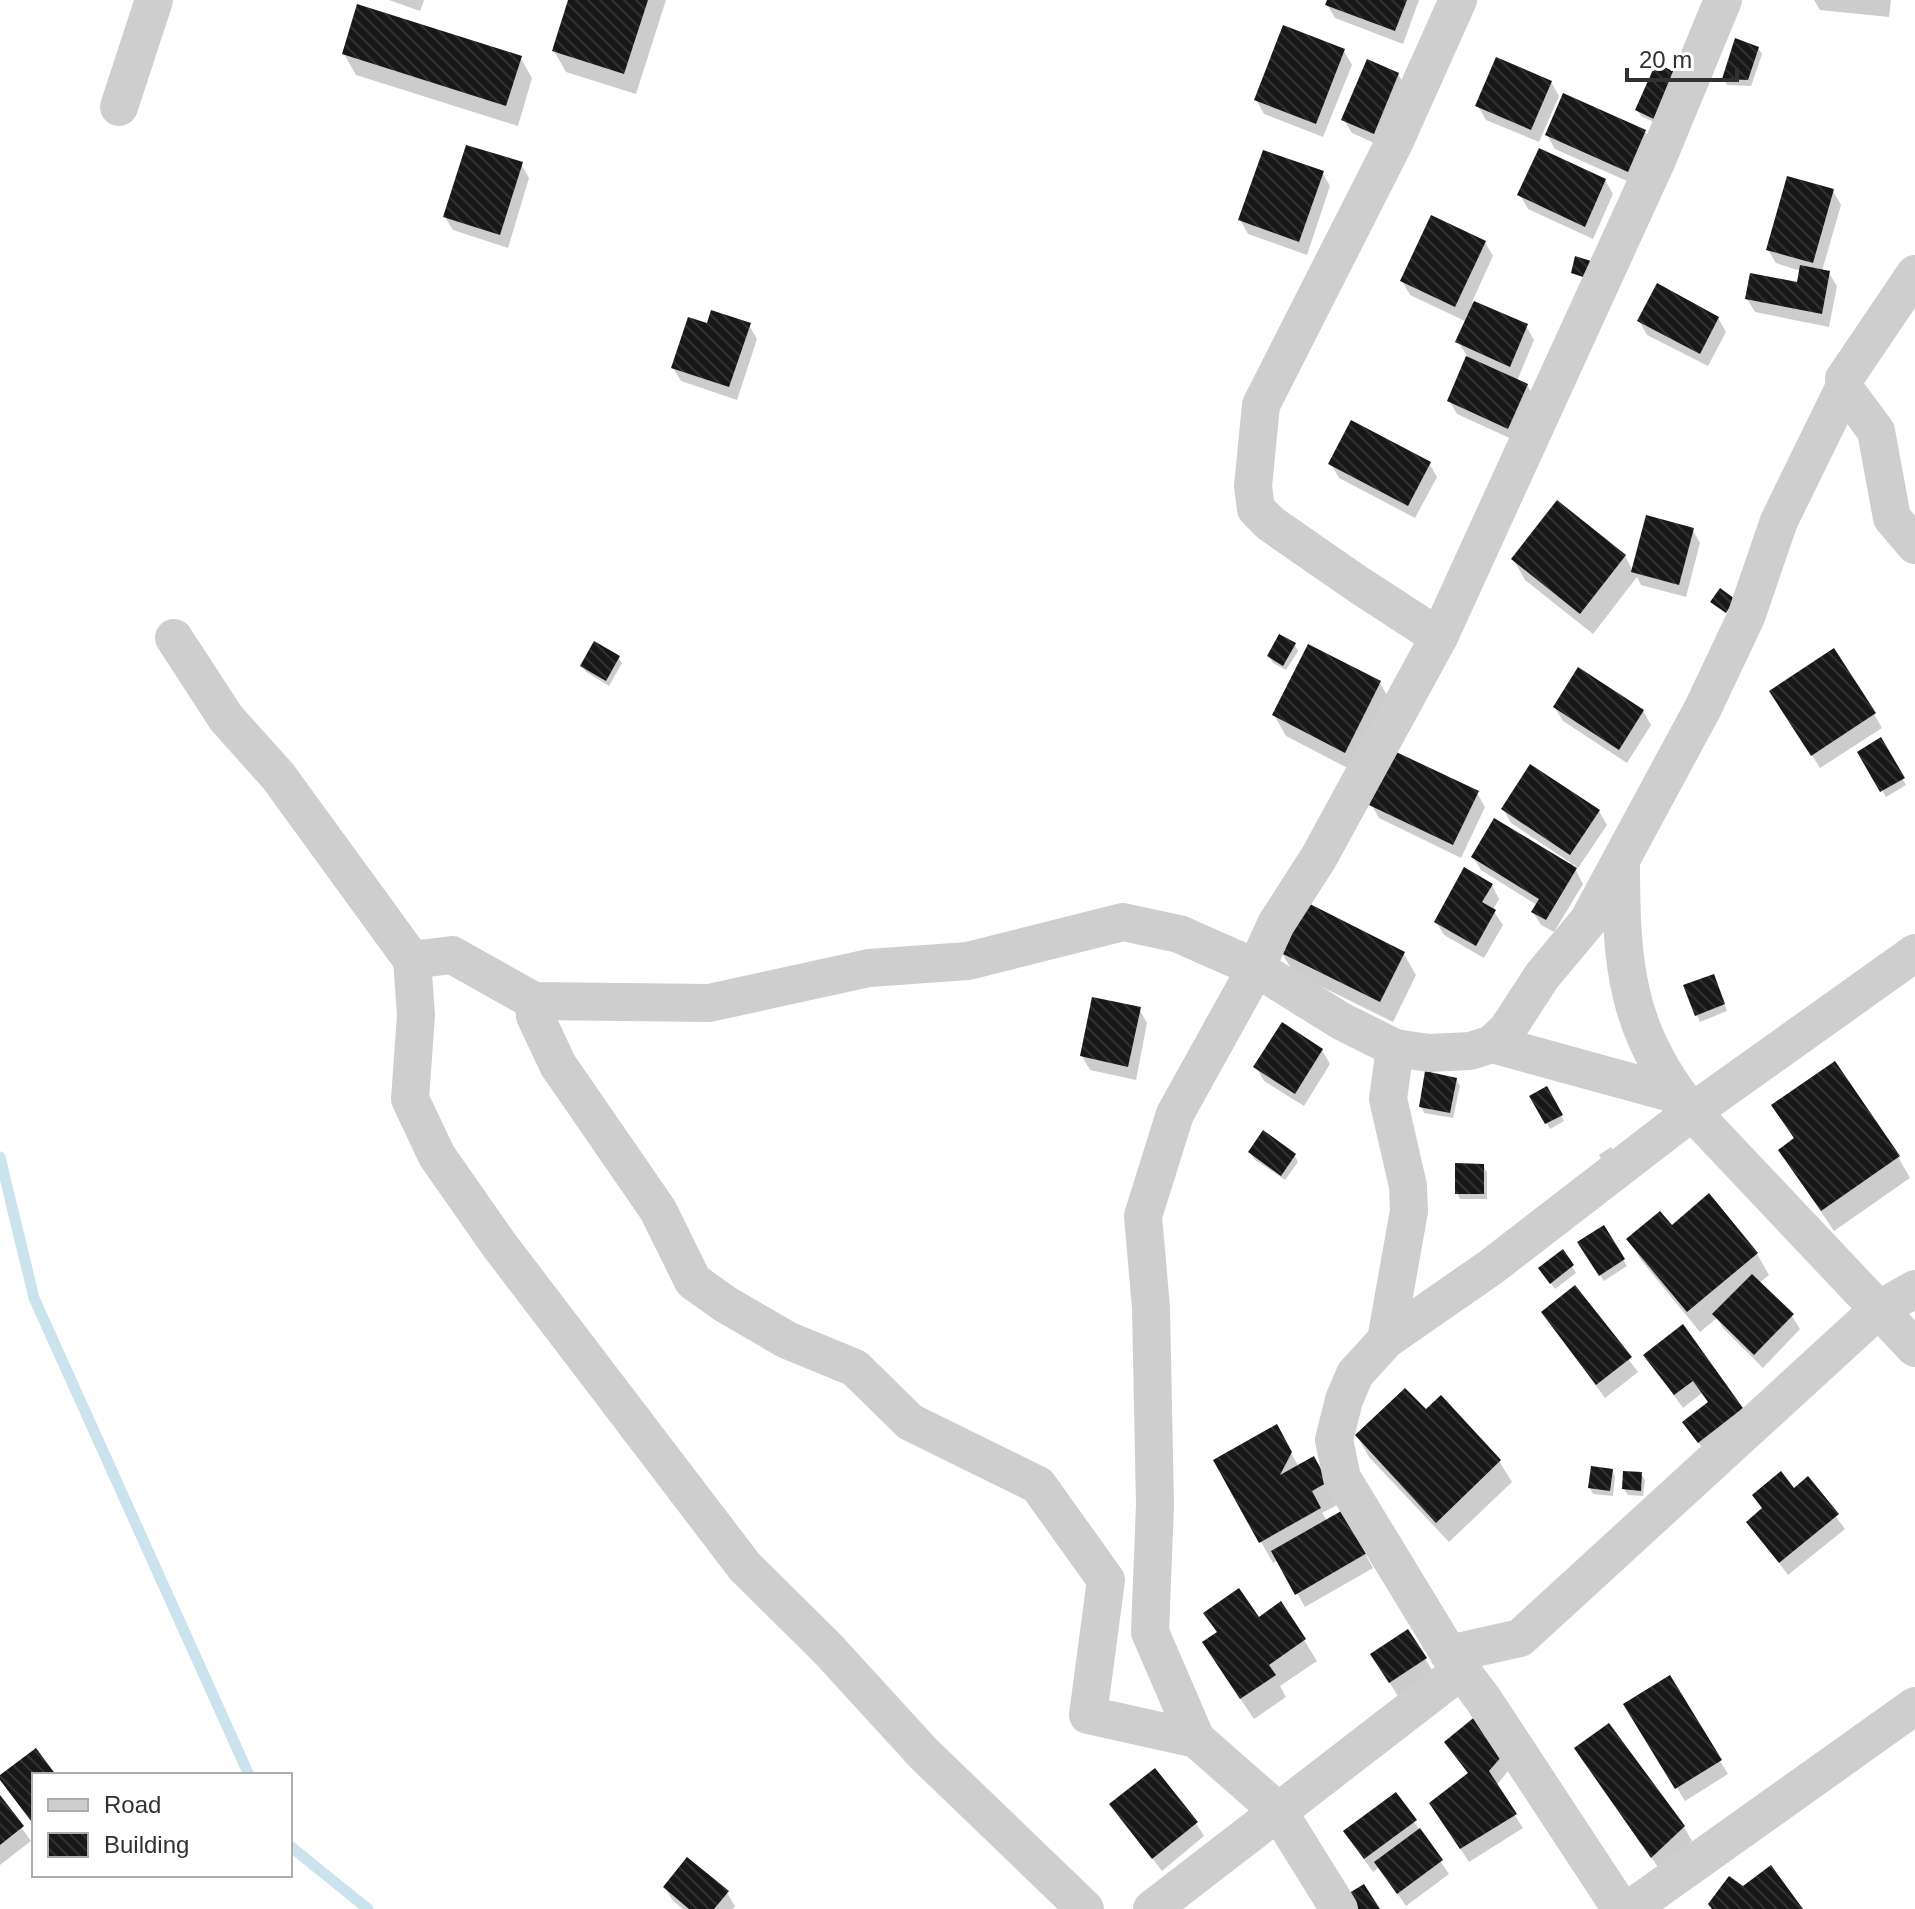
<svg xmlns="http://www.w3.org/2000/svg" width="1915" height="1909" viewBox="0 0 1915 1909" font-family="Arial,sans-serif">
<style>
.shadow{fill:#0003}
.lines{fill:none;stroke-linecap:round;stroke-linejoin:round}
.stream{stroke:#cbe3ed;stroke-width:11}
.building{fill:url(#building-back-hatch)}
.minor{stroke:#cecece;stroke-width:38}
</style>
<defs>
<pattern id="building-back-hatch" width="6" height="6" patternUnits="userSpaceOnUse" patternTransform="scale(2)"><rect width="6" height="6" fill="#181818"/><path d="M-1 5l2 2M0 0l6 6M5-1l2 2" fill="none" stroke="#313131"/></pattern>
</defs>
<rect width="100%" height="100%" fill="#fff"/>
<g class="shadow">
<polygon points="389,0 424,0 420,11"/>
<polygon points="570,0 666,0 636,94 566,72 554,51"/>
<polygon points="1329,0 1419,0 1403,44 1335,18 1327,4"/>
<polygon points="1814,0 1891,0 1889,17 1820,10"/>
<polygon points="1758,48 1762,54 1751,86 1727,85 1724,79"/>
<polygon points="1344,51 1352,65 1323,137 1264,114 1256,100"/>
<polygon points="344,54 520,57 532,78 518,126 356,75"/>
<polygon points="1657,66 1664,127 1641,116 1637,110"/>
<polygon points="1398,74 1406,88 1381,146 1352,133 1344,120"/>
<polygon points="1551,82 1559,96 1539,142 1486,120 1478,106"/>
<polygon points="1645,131 1653,145 1636,185 1555,149 1547,135"/>
<polygon points="521,164 529,178 508,248 453,230 445,217"/>
<polygon points="1322,172 1330,186 1307,255 1248,234 1240,220"/>
<polygon points="1605,180 1613,194 1593,239 1528,209 1520,195"/>
<polygon points="1833,191 1841,205 1822,271 1829,273 1837,286 1829,327 1755,312 1747,299 1798,284 1801,271 1776,263 1768,250"/>
<polygon points="1485,242 1493,256 1472,302 1526,326 1534,340 1517,381 1527,385 1535,399 1516,441 1457,414 1449,400 1468,357 1458,342 1467,322 1410,295 1402,281"/>
<polygon points="1718,318 1726,332 1708,366 1647,335 1639,321"/>
<polygon points="749,325 757,339 737,400 681,381 673,368 708,326"/>
<polygon points="1429,463 1437,477 1415,518 1339,478 1331,464"/>
<polygon points="1692,529 1700,543 1686,597 1641,585 1637,577 1593,634 1525,580 1513,559 1625,556 1633,571"/>
<polygon points="1294,644 1298,651 1286,670 1273,663 1269,656"/>
<polygon points="618,657 622,663 609,686 586,672 582,666"/>
<polygon points="1380,683 1392,704 1357,773 1286,736 1274,715"/>
<polygon points="1780,705 1874,714 1882,728 1820,768"/>
<polygon points="1555,708 1643,711 1651,725 1627,763 1563,721"/>
<polygon points="1880,740 1906,785 1886,797 1859,752"/>
<polygon points="1477,793 1485,807 1461,858 1379,818 1371,804"/>
<polygon points="1503,809 1599,811 1607,825 1578,868 1572,863 1583,884 1554,932 1541,925 1533,912 1537,905 1481,870 1473,857 1569,866 1571,863 1511,823"/>
<polygon points="1492,885 1499,899 1493,910 1503,925 1484,958 1444,935 1436,922"/>
<polygon points="1281,952 1404,954 1416,975 1393,1022 1294,973"/>
<polygon points="1716,982 1727,1011 1700,1022 1685,987"/>
<polygon points="1139,1009 1147,1023 1136,1080 1090,1070 1082,1056"/>
<polygon points="1322,1050 1330,1064 1304,1106 1264,1081 1256,1067"/>
<polygon points="1456,1079 1460,1086 1453,1118 1424,1113 1421,1106"/>
<polygon points="1546,1089 1564,1121 1550,1129 1532,1097"/>
<polygon points="1774,1106 1898,1157 1910,1178 1834,1231 1780,1151 1795,1140"/>
<polygon points="1611,1147 1624,1168 1612,1176 1599,1155"/>
<polygon points="1250,1152 1295,1156 1298,1162 1285,1180 1254,1159"/>
<polygon points="1483,1166 1487,1172 1487,1199 1460,1199 1457,1193"/>
<polygon points="1672,1227 1757,1254 1769,1275 1759,1283 1792,1316 1800,1329 1763,1368 1723,1328 1717,1318 1700,1332 1641,1260 1629,1239"/>
<polygon points="1603,1228 1627,1266 1604,1281 1579,1243"/>
<polygon points="1563,1252 1576,1273 1555,1289 1544,1274"/>
<polygon points="1574,1287 1638,1372 1605,1398 1543,1313"/>
<polygon points="1682,1327 1742,1409 1707,1455 1684,1422 1710,1403 1702,1393 1683,1408 1645,1355"/>
<polygon points="1426,1412 1499,1461 1512,1482 1449,1542 1369,1457 1357,1436"/>
<polygon points="1276,1427 1299,1467 1326,1479 1339,1504 1322,1513 1327,1521 1342,1512 1373,1568 1305,1607 1278,1560 1273,1563 1215,1460"/>
<polygon points="1612,1470 1615,1477 1613,1496 1593,1494 1590,1488"/>
<polygon points="1641,1474 1645,1480 1643,1496 1628,1495 1624,1489"/>
<polygon points="1808,1479 1845,1529 1788,1575 1749,1522 1763,1510 1755,1496 1794,1490"/>
<polygon points="1206,1613 1258,1620 1304,1640 1317,1661 1280,1686 1286,1697 1254,1719 1217,1664 1218,1634"/>
<polygon points="1408,1632 1434,1673 1398,1696 1380,1668"/>
<polygon points="1669,1678 1728,1774 1685,1801 1626,1705"/>
<polygon points="1477,1718 1508,1771 1496,1786 1523,1828 1469,1862 1440,1817 1469,1775 1446,1743"/>
<polygon points="1584,1762 1684,1827 1692,1841 1660,1870"/>
<polygon points="1396,1795 1449,1874 1406,1906 1379,1867 1373,1872 1354,1845"/>
<polygon points="0,1798 31,1841 0,1865"/>
<polygon points="1112,1805 1196,1823 1204,1836 1162,1871"/>
<polygon points="665,1888 727,1893 735,1906 733,1909 683,1909 673,1901"/>
</g>
<g class="lines">
<g class="stream">
<polyline points="0,1157 34,1298 249,1775"/>
<polyline points="290,1846 368,1909"/>
</g>
</g>
<g class="building">
<polygon points="568,0 648,0 624,74 552,51"/>
<polygon points="1327,0 1407,0 1395,31 1325,5"/>
<polygon points="357,4 522,56 506,106 342,54"/>
<polygon points="1283,25 1345,49 1316,124 1254,100"/>
<polygon points="1735,38 1759,47 1748,80 1722,79"/>
<polygon points="1496,57 1552,81 1531,130 1475,106"/>
<polygon points="1367,59 1399,73 1374,134 1341,120"/>
<polygon points="1656,63 1681,75 1660,122 1635,110"/>
<polygon points="1563,93 1646,130 1628,172 1545,135"/>
<polygon points="466,145 523,162 500,235 443,217"/>
<polygon points="1539,148 1606,179 1585,227 1517,195"/>
<polygon points="1263,150 1324,171 1299,242 1238,220"/>
<polygon points="1787,176 1834,189 1813,263 1766,250"/>
<polygon points="1431,215 1486,241 1455,307 1400,281"/>
<polygon points="1575,256 1591,261 1586,278 1571,273"/>
<polygon points="1800,265 1830,271 1822,314 1745,299 1750,273 1797,282"/>
<polygon points="1657,283 1719,317 1700,354 1637,321"/>
<polygon points="1474,301 1528,324 1510,367 1455,342"/>
<polygon points="711,310 751,323 729,387 671,368 688,317 707,323"/>
<polygon points="1466,356 1528,384 1508,429 1447,401"/>
<polygon points="1351,420 1431,462 1408,506 1328,464"/>
<polygon points="1557,500 1626,555 1580,614 1511,559"/>
<polygon points="1646,515 1694,528 1679,585 1631,572"/>
<polygon points="1720,588 1735,599 1726,613 1710,602"/>
<polygon points="1279,634 1296,643 1283,666 1267,656"/>
<polygon points="594,641 620,656 606,681 580,666"/>
<polygon points="1308,644 1381,681 1345,753 1272,715"/>
<polygon points="1834,648 1876,713 1811,756 1769,691"/>
<polygon points="1578,667 1644,710 1619,750 1553,707"/>
<polygon points="1881,737 1905,778 1880,792 1857,752"/>
<polygon points="1394,751 1479,791 1453,845 1369,805"/>
<polygon points="1530,764 1600,810 1570,855 1501,809"/>
<polygon points="1494,818 1577,868 1546,920 1531,912 1539,899 1471,857"/>
<polygon points="1464,867 1493,884 1482,902 1496,910 1476,946 1434,922"/>
<polygon points="1304,901 1405,952 1380,1002 1279,952"/>
<polygon points="1714,974 1725,1004 1695,1016 1683,985"/>
<polygon points="1092,997 1141,1007 1128,1067 1080,1056"/>
<polygon points="1282,1022 1323,1049 1295,1094 1253,1067"/>
<polygon points="1835,1061 1900,1156 1821,1211 1778,1150 1794,1138 1771,1105"/>
<polygon points="1425,1071 1457,1078 1450,1113 1419,1107"/>
<polygon points="1547,1086 1563,1115 1545,1124 1529,1096"/>
<polygon points="1263,1130 1296,1154 1281,1176 1248,1152"/>
<polygon points="1455,1163 1484,1164 1484,1194 1455,1194"/>
<polygon points="1709,1193 1758,1253 1687,1312 1626,1239 1660,1211 1672,1225"/>
<polygon points="1604,1225 1625,1259 1599,1276 1577,1242"/>
<polygon points="1563,1249 1574,1265 1550,1284 1538,1268"/>
<polygon points="1752,1274 1794,1314 1754,1355 1712,1314"/>
<polygon points="1575,1285 1632,1357 1596,1385 1541,1312"/>
<polygon points="1683,1324 1743,1408 1698,1443 1682,1422 1708,1402 1693,1381 1674,1395 1643,1355"/>
<polygon points="1405,1388 1426,1409 1441,1395 1501,1460 1436,1523 1355,1435"/>
<polygon points="1277,1424 1292,1452 1280,1475 1314,1456 1328,1482 1312,1491 1321,1508 1259,1543 1213,1460"/>
<polygon points="1591,1466 1613,1469 1610,1491 1588,1488"/>
<polygon points="1623,1471 1642,1472 1641,1491 1622,1489"/>
<polygon points="1781,1471 1794,1488 1808,1476 1839,1514 1779,1563 1746,1522 1762,1508 1752,1495"/>
<polygon points="1343,1510 1367,1553 1295,1595 1271,1551"/>
<polygon points="1239,1588 1259,1617 1281,1601 1306,1639 1269,1665 1276,1675 1240,1699 1202,1642 1217,1632 1203,1613"/>
<polygon points="1408,1629 1427,1658 1389,1683 1370,1654"/>
<polygon points="1670,1675 1722,1760 1675,1789 1623,1704"/>
<polygon points="1477,1715 1502,1756 1489,1771 1517,1814 1460,1849 1429,1803 1468,1773 1444,1742"/>
<polygon points="1609,1723 1685,1826 1651,1858 1574,1748"/>
<polygon points="36,1748 56,1775 34,1775 34,1825 0,1780 0,1775"/>
<polygon points="1155,1768 1198,1822 1152,1859 1109,1804"/>
<polygon points="1396,1792 1417,1820 1364,1859 1343,1831"/>
<polygon points="0,1795 24,1826 0,1845"/>
<polygon points="1420,1828 1443,1860 1397,1894 1374,1862"/>
<polygon points="687,1857 729,1891 714,1909 689,1909 663,1887"/>
<polygon points="1771,1865 1803,1909 1712,1909 1708,1904 1729,1876 1743,1886"/>
<polygon points="1364,1884 1380,1909 1348,1909 1341,1898"/>
</g>
<g class="lines">
<g class="minor">
<polyline points="1723,0 1657,160 1439,637 1319,857 1276,924 1256,968 1341,1021 1395,1048 1429,1053 1470,1051 1492,1044 1507,1030 1542,976 1588,921 1703,708 1746,617 1779,521 1844,388 1844,379 1915,274"/>
<polyline points="119,107 154,0"/>
<polyline points="1844,388 1876,431 1892,518 1915,545"/>
<polyline points="1439,637 1359,585 1271,524 1256,509 1253,486 1261,405 1394,143 1458,0"/>
<polyline points="174,638 226,718 278,776 412,960 452,955 534,1001 709,1003 869,968 968,961 1123,922 1179,934 1256,968 1175,1114 1143,1216 1151,1308 1155,1505 1150,1632 1196,1739"/>
<path d="M 1621,861 C 1621,962 1625,1031 1692,1112 L 1915,1348"/>
<polyline points="412,960 416,1015 410,1099 437,1156 500,1246 745,1567 827,1648 924,1754 1085,1909"/>
<polyline points="534,1001 535,1016 558,1065 658,1210 693,1281 725,1304 787,1340 855,1368 910,1422 1038,1485 1106,1580 1088,1715 1196,1739 1278,1811 1339,1909"/>
<polyline points="1492,1044 1678,1095"/>
<polyline points="1386,1340 1409,1211 1408,1186 1388,1099 1395,1048"/>
<polyline points="1449,1654 1520,1638 1878,1310 1915,1289"/>
<polyline points="1152,1909 1463,1669"/>
<polyline points="1621,1909 1483,1699 1449,1654 1342,1478 1334,1440 1344,1400 1355,1374 1386,1340 1491,1267 1692,1112 1915,953"/>
<polyline points="1630,1909 1915,1706"/>
</g>
</g>
<rect x="32" y="1773" width="260" height="104" fill="#ffffff" stroke="#adadad" stroke-width="2"/>
<rect x="48" y="1799" width="40" height="12" fill="#cecece" stroke="#adadad" stroke-width="2"/>
<text x="104" y="1813" font-size="24" fill="#313131">Road</text>
<rect x="48" y="1833" width="40" height="24" fill="url(#building-back-hatch)" stroke="#adadad" stroke-width="2"/>
<text x="104" y="1853" font-size="24" fill="#313131">Building</text>
<path d="M1627 68v12h110v-12" fill="none" stroke="#313131" stroke-width="4"/>
<text x="1639" y="68" font-size="24" fill="#313131" stroke="#ffffff" stroke-width="6" paint-order="stroke">20 m</text>
</svg>
